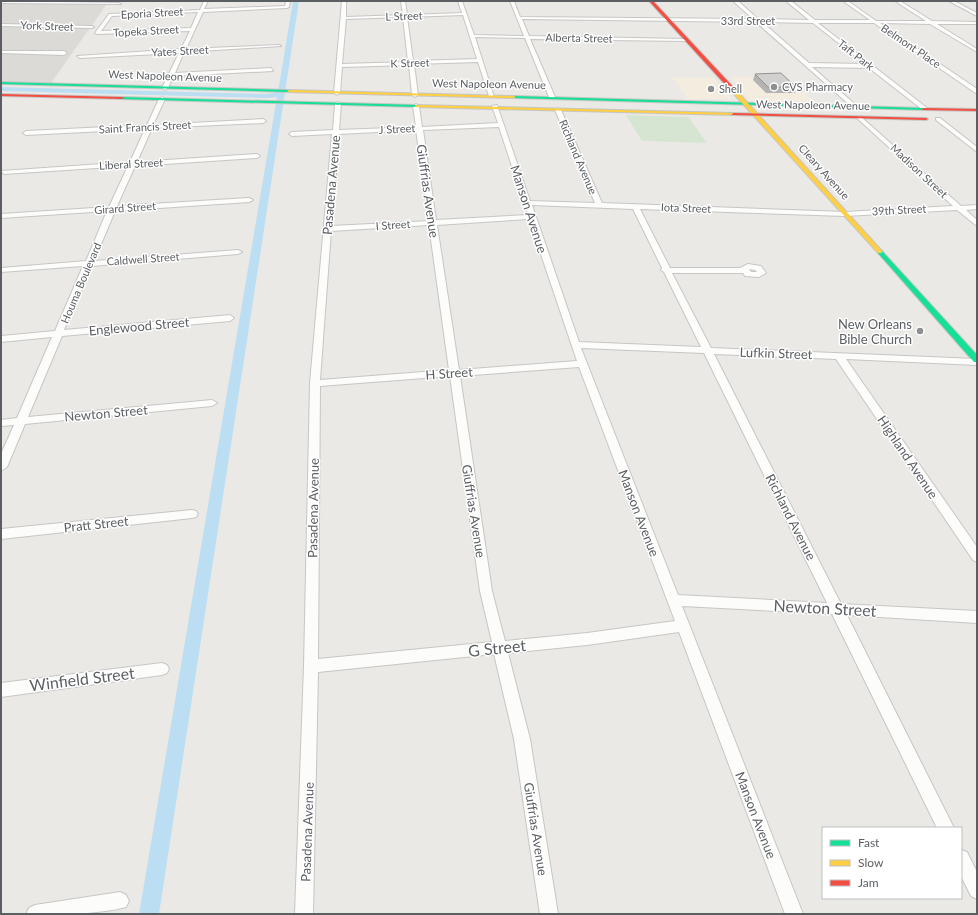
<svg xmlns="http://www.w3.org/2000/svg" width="978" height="915" viewBox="0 0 978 915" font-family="Lato,sans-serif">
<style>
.commercial{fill:#f4eddf}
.industrial{fill:#dcdad6}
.green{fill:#d5e5d2}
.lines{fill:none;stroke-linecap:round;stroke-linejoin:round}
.canal{fill:#bcdef2;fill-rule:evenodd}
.street-casing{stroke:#c7c6c6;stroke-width:2}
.fast-casing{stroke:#c6c6c6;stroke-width:2}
.slow-casing{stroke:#c6c6c6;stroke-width:2}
.jam-casing{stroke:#c6c6c6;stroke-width:2}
.street{fill:#fcfcfb;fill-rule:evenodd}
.fast{fill:#16e098;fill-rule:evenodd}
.slow{fill:#ffcf43;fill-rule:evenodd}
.jam{fill:#f24e42;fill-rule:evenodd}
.wall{fill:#b4b3b1}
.building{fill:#d1d0ce;stroke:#929290}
.poi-dot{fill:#8d8f90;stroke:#fff;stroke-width:1.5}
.labels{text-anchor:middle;stroke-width:3;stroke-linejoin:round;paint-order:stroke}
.far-street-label{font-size:11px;fill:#5b5f63;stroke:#fff}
.far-poi-label{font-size:11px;fill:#5b5f63;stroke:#fff;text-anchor:start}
.street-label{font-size:13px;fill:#5b5f63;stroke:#fff}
.poi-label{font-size:13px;fill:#5b5f63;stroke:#fff;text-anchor:end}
.near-street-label{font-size:16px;fill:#5b5f63;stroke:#fff}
</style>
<rect width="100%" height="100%" fill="#ebe9e5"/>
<g class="commercial">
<polygon points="786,76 814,102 754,101 750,100 730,77"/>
<polygon points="672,77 714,78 732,99 688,99"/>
</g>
<polygon class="industrial" points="1,1 109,1 51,83 1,82"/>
<polygon class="green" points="626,115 688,117 707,143 642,141"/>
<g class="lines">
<polygon class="canal" points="293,1 299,1 159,914 139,914 277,97 268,98 1,91 1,87 268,94 278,92"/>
<defs>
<g id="street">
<polygon points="1,1 119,3 121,4 1,3"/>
<path d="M 204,1 L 208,1 L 204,9 L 285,6 L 286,1 L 290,1 L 289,7 L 287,8 L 203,12 L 186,49 L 279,45 L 281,46 L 184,52 L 175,73 L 271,68 L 273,71 L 173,76 L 168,88 L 165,90 L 162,88 L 179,53 L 80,58 L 77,56 L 181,49 L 190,31 L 97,34 L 95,33 L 109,14 L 200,10 ZM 198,12 L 191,28 L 101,31 L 112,16 Z"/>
<path d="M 342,1 L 346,1 L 346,17 L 403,15 L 401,1 L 405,1 L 407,15 L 462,13 L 458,1 L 462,1 L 474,35 L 524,36 L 510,1 L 514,1 L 520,17 L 753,19 L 733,1 L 738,1 L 758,19 L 809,20 L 786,1 L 791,1 L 815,20 L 870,20 L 843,1 L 848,1 L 876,21 L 926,21 L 895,1 L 900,1 L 932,21 L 977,22 L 977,24 L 937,24 L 977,49 L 977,52 L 930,24 L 880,23 L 977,89 L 977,94 L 874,23 L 818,23 L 927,108 L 927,110 L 923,110 L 869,68 L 812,67 L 857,106 L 852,107 L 756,22 L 522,19 L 529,36 L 687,39 L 689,40 L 687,41 L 530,39 L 555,97 L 552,99 L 549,97 L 525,38 L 475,37 L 494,97 L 489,96 L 478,62 L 414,64 L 418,95 L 415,97 L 412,95 L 409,65 L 342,67 L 340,93 L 337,95 L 334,93 ZM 463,15 L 477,59 L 413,61 L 407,17 ZM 403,17 L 408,62 L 342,64 L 346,19 ZM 762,22 L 813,23 L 865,64 L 809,63 Z"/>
<polygon points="949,1 954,1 977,13 977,16"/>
<polygon points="1,24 92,26 94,27 92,28 1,26"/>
<polygon points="1,51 64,51 67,53 64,55 1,53"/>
<polygon points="162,97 165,99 153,125 263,119 266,121 263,123 152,128 137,162 257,154 260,156 257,158 135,166 117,206 249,198 253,200 249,202 115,211 94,261 238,250 242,252 238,254 92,266 64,330 230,315 234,318 230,321 62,336 28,417 212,400 217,403 212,406 25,424 7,467 1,471 1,454 14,425 1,426 1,420 17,418 52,337 1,342 1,336 55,331 83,266 1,272 1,268 86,261 107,211 1,218 1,214 109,207 128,166 4,174 1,171 130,162 145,129 26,135 23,133 26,131 147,125 159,99"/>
<path d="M 338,102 L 341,104 L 339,130 L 416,127 L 413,106 L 416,104 L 419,106 L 422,127 L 498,123 L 492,106 L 497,105 L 530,201 L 595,203 L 555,110 L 558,108 L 561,110 L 602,203 L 845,212 L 953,206 L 858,119 L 857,118 L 860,116 L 961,206 L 977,205 L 977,209 L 966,210 L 977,220 L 977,226 L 957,210 L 845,216 L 640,209 L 670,268 L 740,268 L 748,264 L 761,266 L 766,273 L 759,277 L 745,276 L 743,273 L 672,273 L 711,348 L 977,359 L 977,365 L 846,359 L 977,547 L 977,562 L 973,560 L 836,359 L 714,354 L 841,604 L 977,611 L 977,623 L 847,615 L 954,828 L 937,828 L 832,614 L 682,606 L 803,914 L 785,914 L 679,632 L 587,645 L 508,653 L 530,739 L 558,914 L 540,914 L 514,739 L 494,654 L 318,672 L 313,914 L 295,914 L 304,666 L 310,383 L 332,134 L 292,136 L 289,134 L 292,132 L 333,130 L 335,104 ZM 499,127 L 528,215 L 436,220 L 423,130 ZM 416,130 L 429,221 L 332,226 L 339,134 ZM 532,205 L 633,209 L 662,268 L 661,270 L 664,272 L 701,347 L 579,342 ZM 529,219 L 577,361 L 459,370 L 437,225 ZM 429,225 L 449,370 L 320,380 L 331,231 ZM 749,269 L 755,270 L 757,272 L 751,272 ZM 581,348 L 704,353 L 827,603 L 678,595 ZM 579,367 L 675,621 L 587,633 L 505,641 L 492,591 L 460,376 ZM 450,376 L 480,591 L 492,642 L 318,659 L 320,386 Z"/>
<polygon points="936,118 940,118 977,147 977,152 936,120"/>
<polygon points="192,510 196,511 198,514 196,517 192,518 1,539 1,529"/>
<polygon points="162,663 167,665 169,669 167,673 162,675 1,697 1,683"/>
<polygon points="961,850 967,852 977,872 977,899 971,896 961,876"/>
<path d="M 120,892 L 126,895 L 129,901 L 126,907 C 96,915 58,914 26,914 L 29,908 L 35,905 Z"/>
</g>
<g id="fast">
<polygon points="1,82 289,90 291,91 289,92 1,84"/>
<polygon points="514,96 924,108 926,109 924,110 512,98"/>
<polygon points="122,97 417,105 419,106 417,107 120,99"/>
<polygon points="880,250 882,251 977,355 977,362 974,362 878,253 878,251"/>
</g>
<g id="slow">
<polygon points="289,90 514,96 516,97 514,98 287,92"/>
<polygon points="732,90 736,90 882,251 882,253 878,253 732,92"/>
<polygon points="417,105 734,113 736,114 734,115 415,107 415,106"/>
</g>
<g id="jam">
<polygon points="649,1 653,1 736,90 736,92 732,92"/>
<polygon points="1,94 122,97 124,98 122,99 1,96"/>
<polygon points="924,108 977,109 977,111 922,110 922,109"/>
<polygon points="734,113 926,118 928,119 926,120 732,115 732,114"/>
</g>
</defs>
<use href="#street" class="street-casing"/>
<use href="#fast" class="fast-casing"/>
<use href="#slow" class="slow-casing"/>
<use href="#jam" class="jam-casing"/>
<use href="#street" class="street"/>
<use href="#fast" class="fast"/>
<use href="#slow" class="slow"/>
<use href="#jam" class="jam"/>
</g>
<polygon class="wall" points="755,74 796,87 795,93 766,93 753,80"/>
<polygon class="building" points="781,73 796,87 768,87 755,74"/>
<g class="poi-dot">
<circle cx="774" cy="87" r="4"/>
<circle cx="711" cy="89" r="4"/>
<circle cx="920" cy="331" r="4"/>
</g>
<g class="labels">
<g class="far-street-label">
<text transform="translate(152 13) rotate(-3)" y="4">Eporia Street</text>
<text transform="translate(404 16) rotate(-2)" y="4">L Street</text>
<text x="748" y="25">33rd Street</text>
<text transform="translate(47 26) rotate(2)" y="4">York Street</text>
<text transform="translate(146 31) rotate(-3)" y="4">Topeka Street</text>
<text transform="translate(579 38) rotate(1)" y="4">Alberta Street</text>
<text transform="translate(911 46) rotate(34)" y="4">Belmont Place</text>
<text transform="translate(180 51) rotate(-3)" y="4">Yates Street</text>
<text transform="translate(856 55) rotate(38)" y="4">Taft Park</text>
<text transform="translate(410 63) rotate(-2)" y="4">K Street</text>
<text transform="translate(165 76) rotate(2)" y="4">West Napoleon Avenue</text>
<text transform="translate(489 84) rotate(1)" y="4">West Napoleon Avenue</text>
<text transform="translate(813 105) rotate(1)" y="4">West Napoleon Avenue</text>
<text transform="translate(145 127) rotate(-3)" y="4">Saint Francis Street</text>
<text transform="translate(397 129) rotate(-3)" y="4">J Street</text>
<text transform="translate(578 157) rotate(67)" y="4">Richland Avenue</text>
<text transform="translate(131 164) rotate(-3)" y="4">Liberal Street</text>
<text transform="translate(919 171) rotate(43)" y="4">Madison Street</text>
<text transform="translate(824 172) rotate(48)" y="4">Cleary Avenue</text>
<text transform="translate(125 208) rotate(-4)" y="4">Girard Street</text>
<text transform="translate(686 208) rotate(2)" y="4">Iota Street</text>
<text transform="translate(899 210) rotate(-3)" y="4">39th Street</text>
<text transform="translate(393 225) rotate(-4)" y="4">I Street</text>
<text transform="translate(143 259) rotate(-4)" y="4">Caldwell Street</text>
<text transform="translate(81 283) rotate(-67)" y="4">Houma Boulevard</text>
</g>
<g class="far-poi-label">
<text x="782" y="91">CVS Pharmacy</text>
<text x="719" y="93">Shell</text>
</g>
<g class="street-label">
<text transform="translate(331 185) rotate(-85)" y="5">Pasadena Avenue</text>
<text transform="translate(428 191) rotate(82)" y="5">Giuffrias Avenue</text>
<text transform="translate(529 209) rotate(72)" y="5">Manson Avenue</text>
<text transform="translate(139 326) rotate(-5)" y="5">Englewood Street</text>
<text transform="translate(776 353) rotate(2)" y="5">Lufkin Street</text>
<text transform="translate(449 373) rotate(-4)" y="5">H Street</text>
<text transform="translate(106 413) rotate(-5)" y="5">Newton Street</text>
<text transform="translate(908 457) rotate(56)" y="5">Highland Avenue</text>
<text transform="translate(313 508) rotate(-89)" y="5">Pasadena Avenue</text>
<text transform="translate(474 511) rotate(81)" y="5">Giuffrias Avenue</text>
<text transform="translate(639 513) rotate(69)" y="5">Manson Avenue</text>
<text transform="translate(791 517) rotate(63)" y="5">Richland Avenue</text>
<text transform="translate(96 524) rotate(-6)" y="5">Pratt Street</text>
<text transform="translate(756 815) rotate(69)" y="5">Manson Avenue</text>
<text transform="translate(536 829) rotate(81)" y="5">Giuffrias Avenue</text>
<text transform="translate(307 832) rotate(-88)" y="5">Pasadena Avenue</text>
</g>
<g class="poi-label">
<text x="912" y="329">New Orleans<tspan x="912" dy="15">Bible Church</tspan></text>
</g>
<g class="near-street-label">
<text transform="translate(825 608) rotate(3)" y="6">Newton Street</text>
<text transform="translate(497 648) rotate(-6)" y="6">G Street</text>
<text transform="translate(82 679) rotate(-7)" y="6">Winfield Street</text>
</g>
</g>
<rect width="978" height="915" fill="none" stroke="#5b5f63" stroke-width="4"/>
<rect x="822" y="827" width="140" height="72" fill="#ffffff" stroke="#bdbfc1"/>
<rect x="830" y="840" width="20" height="6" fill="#16e098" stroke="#bdbfc1"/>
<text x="858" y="847" font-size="12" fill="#5b5f63">Fast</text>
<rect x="830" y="860" width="20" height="6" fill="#ffcf43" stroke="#bdbfc1"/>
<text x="858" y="867" font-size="12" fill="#5b5f63">Slow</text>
<rect x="830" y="880" width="20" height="6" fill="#f24e42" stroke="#bdbfc1"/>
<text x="858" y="887" font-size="12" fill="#5b5f63">Jam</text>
</svg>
